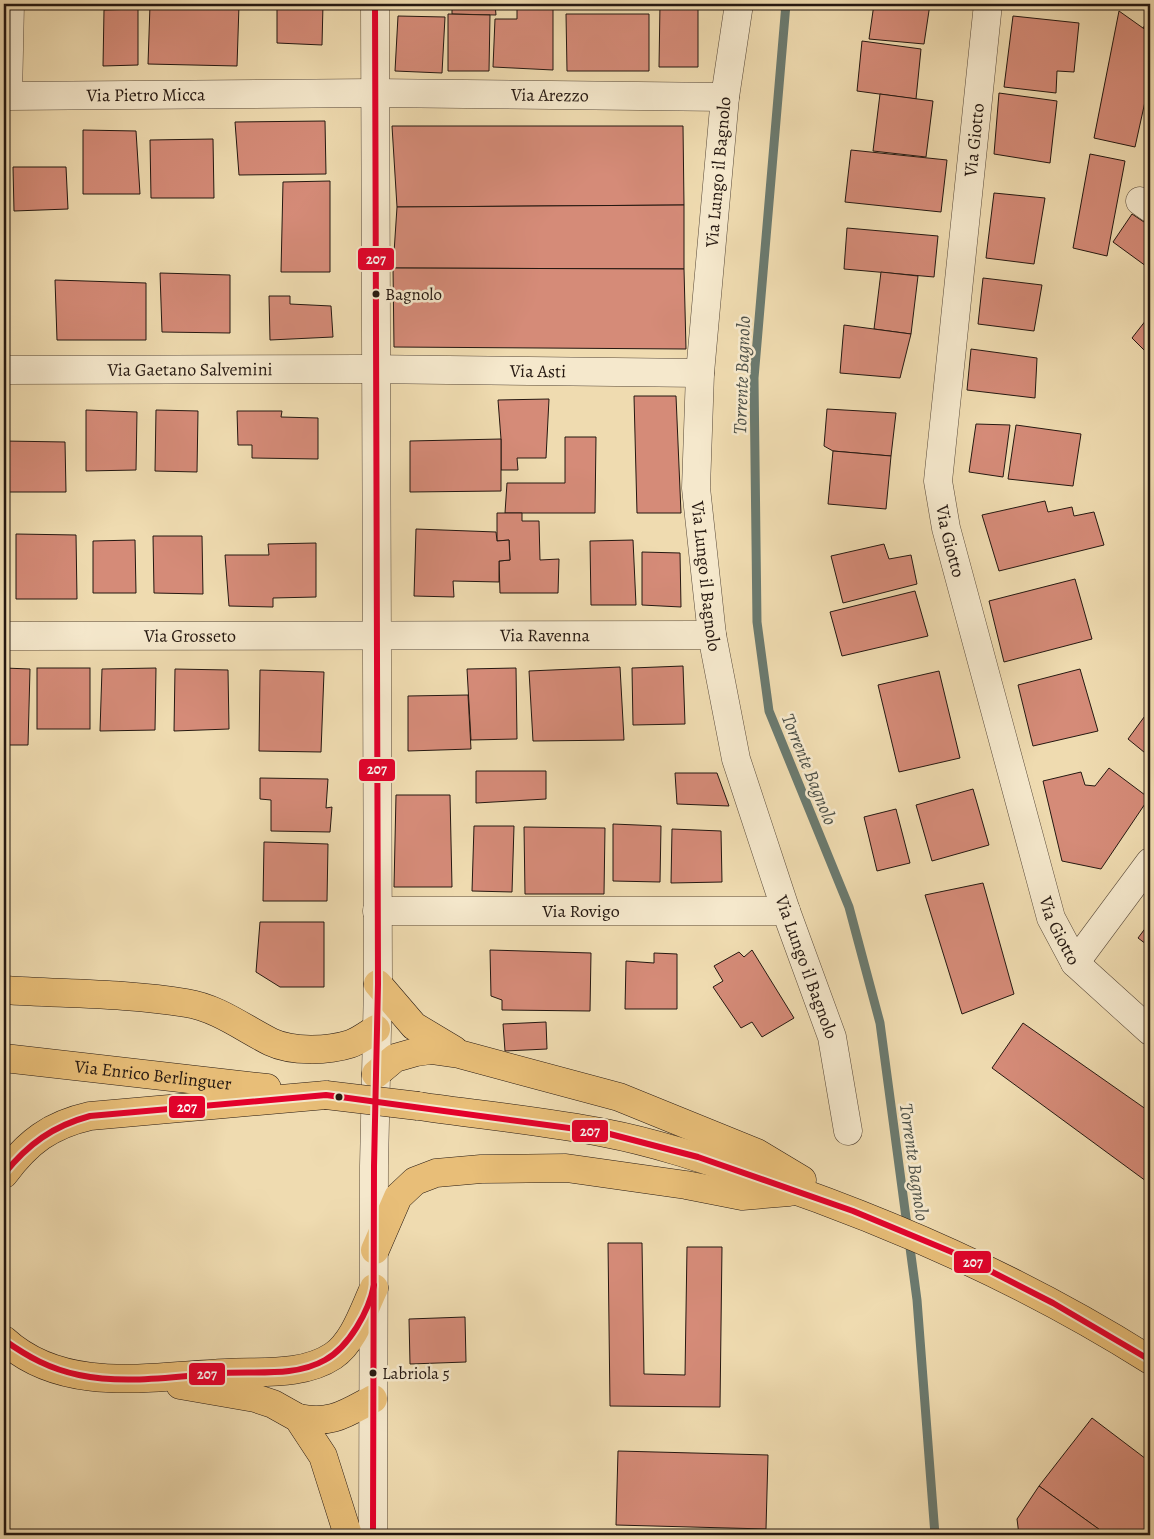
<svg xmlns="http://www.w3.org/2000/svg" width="1154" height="1539" viewBox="0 0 1154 1539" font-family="Alegreya,serif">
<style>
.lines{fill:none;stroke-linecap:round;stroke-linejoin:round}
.stream{stroke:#6b7a6f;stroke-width:9}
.building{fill:#d58b78;stroke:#251811}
.minor-casing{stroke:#584939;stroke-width:29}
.major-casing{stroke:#251811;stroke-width:29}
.minor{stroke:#f5e8cc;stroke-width:28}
.major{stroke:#e8be78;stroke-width:28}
.major-bridge-casing{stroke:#251811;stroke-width:29;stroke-linecap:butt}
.major-bridge{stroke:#e8be78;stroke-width:28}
.bus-1-casing{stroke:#f5e8cc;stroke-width:10}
.bus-1{stroke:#e4002b;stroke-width:6}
.bus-dot{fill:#251811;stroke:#f5e8cc;stroke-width:2}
.labels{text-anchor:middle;stroke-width:5;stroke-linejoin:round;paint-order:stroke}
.bus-label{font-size:17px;fill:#251811;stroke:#f5e8cc;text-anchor:start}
.street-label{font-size:18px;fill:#251811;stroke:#f5e8cc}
.water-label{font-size:19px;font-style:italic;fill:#4e5148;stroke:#f5e8cc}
.line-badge{stroke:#f5e8cc;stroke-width:2}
.badge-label{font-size:14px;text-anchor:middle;font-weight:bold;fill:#fff}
</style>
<rect width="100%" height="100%" fill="#efdbb0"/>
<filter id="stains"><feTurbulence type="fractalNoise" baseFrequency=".004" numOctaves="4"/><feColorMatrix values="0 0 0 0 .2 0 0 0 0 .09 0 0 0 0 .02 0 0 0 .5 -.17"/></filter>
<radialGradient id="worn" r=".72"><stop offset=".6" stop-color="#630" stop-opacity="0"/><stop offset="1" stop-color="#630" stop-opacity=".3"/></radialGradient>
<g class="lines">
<polyline class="stream" points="786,4 754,378 757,622 769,711 849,907 880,1023 917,1300 935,1535"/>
</g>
<g class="building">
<polygon points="277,4 323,4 322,45 277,43"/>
<polygon points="452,4 495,4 496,15 452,14"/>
<polygon points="660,4 698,4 698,67 659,67"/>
<polygon points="874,4 930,4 924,44 869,39"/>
<polygon points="1138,4 1150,4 1150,13"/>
<polygon points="150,5 239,5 237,66 148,64"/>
<polygon points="517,7 553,7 553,70 493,67 495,19 517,19"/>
<polygon points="138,9 138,65 103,66 104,10"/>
<polygon points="1119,11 1150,33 1150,79 1135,147 1094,138"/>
<polygon points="448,14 490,15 489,71 448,71"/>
<polygon points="566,14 649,14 649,71 567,71"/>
<polygon points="398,16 445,17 442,73 395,71"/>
<polygon points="1013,16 1079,23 1074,72 1057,71 1056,93 1004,87"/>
<polygon points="1150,17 1150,33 1143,28"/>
<polygon points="862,41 921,49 916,99 857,91"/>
<polygon points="999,93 1057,101 1050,163 994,154"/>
<polygon points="880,94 933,101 926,157 873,151"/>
<polygon points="325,121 326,174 239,175 235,122"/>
<polygon points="392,126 683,126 684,205 397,207"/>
<polygon points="83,130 136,131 140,194 83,194"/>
<polygon points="213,139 214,198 151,198 150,140"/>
<polygon points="851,150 947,160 941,212 845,202"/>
<polygon points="1090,154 1125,161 1107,256 1073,248"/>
<polygon points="13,167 66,167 68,209 14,211"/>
<polygon points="330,181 330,272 281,272 283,182"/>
<polygon points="994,193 1045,198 1034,264 986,258"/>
<polygon points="684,205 684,269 393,268 397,207"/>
<polygon points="1132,214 1150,226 1150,269 1113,242"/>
<polygon points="847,228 938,236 934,277 844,269"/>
<polygon points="393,268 684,269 686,349 394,347"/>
<polygon points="881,272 918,276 911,334 874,329"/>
<polygon points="160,273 230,275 230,333 162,332"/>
<polygon points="983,278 1042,285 1034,331 978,324"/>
<polygon points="55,280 146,283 146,340 57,340"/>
<polygon points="269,296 290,296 290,304 331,306 333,337 270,340"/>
<polygon points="1150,315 1150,356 1132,338"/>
<polygon points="844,325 911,334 900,378 840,373"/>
<polygon points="971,349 1037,358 1035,398 967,390"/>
<polygon points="634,396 676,396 681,513 637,513"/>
<polygon points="549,399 546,458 517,458 518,470 501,470 501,439 498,400"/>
<polygon points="827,409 896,413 891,456 833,451 824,446"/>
<polygon points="86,410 137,412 136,470 86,471"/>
<polygon points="156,410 198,411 197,472 155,471"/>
<polygon points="237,411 282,411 281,417 318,418 318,459 252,458 252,445 238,445"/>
<polygon points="976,424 1010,425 1003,477 969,472"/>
<polygon points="1016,425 1081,434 1073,486 1008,479"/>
<polygon points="565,437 596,437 595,513 505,513 507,483 565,483"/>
<polygon points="501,439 501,491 410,492 410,441"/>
<polygon points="4,441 65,442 66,492 4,492"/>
<polygon points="833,451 891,456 886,509 828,504"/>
<polygon points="1045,501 1048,512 1072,507 1074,516 1094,512 1104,545 999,571 982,515"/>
<polygon points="497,513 522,513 522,521 539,521 540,560 559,559 558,593 500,593 499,561 510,560 509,540 497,541"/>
<polygon points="416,529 496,532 497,541 509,540 510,560 499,561 499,582 453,581 454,597 414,596"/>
<polygon points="16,534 76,535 77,599 16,599"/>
<polygon points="153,536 202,536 203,594 154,593"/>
<polygon points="135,540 136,593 93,593 93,541"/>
<polygon points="633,540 636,605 591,605 590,541"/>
<polygon points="316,543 316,597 273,598 273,607 229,606 225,555 269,555 268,544"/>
<polygon points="884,544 889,559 911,555 917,584 843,603 831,556"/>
<polygon points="642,552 680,553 681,607 642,605"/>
<polygon points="1075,579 1092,639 1004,662 989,601"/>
<polygon points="915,591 928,636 842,656 830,612"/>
<polygon points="683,666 685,724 633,725 632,668"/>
<polygon points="620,667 624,740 533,741 529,671"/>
<polygon points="4,668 30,669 28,745 4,745"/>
<rect x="37" y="668" width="53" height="61"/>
<polygon points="156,668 155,730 100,731 102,669"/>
<polygon points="516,668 517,739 471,740 467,669"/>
<polygon points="175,669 228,670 229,729 174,731"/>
<polygon points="1080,669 1098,731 1033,746 1018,685"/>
<polygon points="260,670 324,672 321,752 259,751"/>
<polygon points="939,671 960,758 899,772 878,685"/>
<polygon points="468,695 471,749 408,751 408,696"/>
<polygon points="1150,709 1150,757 1128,739"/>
<polygon points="1109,768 1149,798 1101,869 1062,861 1043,781 1081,772 1085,785 1095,786"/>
<polygon points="476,771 546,771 546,799 476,803"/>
<polygon points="675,773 717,773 729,806 677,804"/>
<polygon points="260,778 328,779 326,808 332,807 330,832 271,831 271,800 260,799"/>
<polygon points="973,789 989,845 932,861 916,805"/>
<polygon points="396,795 450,795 452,887 394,887"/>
<polygon points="896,809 910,863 877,871 864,817"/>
<polygon points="613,824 661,826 660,882 613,881"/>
<polygon points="474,826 514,826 512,892 472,891"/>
<polygon points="524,827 605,828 604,894 525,894"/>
<polygon points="672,829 721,831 722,882 671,883"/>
<polygon points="264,842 328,844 327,901 263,901"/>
<polygon points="983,883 1014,994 962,1014 925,895"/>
<polygon points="260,922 324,922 324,987 280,987 256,972"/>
<polygon points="1150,922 1150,947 1138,938"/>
<polygon points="490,950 591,953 590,1011 502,1010 502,1000 491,996"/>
<polygon points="752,950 794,1018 762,1037 752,1022 741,1028 713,987 723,981 714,966 739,952 744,957"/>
<polygon points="654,953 677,954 677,1009 625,1009 626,961 654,963"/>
<polygon points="546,1022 547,1049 505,1051 503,1024"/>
<polygon points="1023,1023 1150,1112 1150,1184 992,1068"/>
<polygon points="608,1243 642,1243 644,1374 685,1375 687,1247 722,1247 720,1407 610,1406"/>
<polygon points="465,1317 466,1362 410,1364 409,1319"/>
<polygon points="1092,1418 1150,1462 1150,1535 1107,1535 1039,1486"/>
<polygon points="618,1451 768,1455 766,1529 616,1525"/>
<polygon points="1039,1486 1107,1535 1019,1535 1017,1519"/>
</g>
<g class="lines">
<defs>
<g id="minor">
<path id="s1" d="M 10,4 L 8,96 L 374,93 L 725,97"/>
<path id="s2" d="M 739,4 L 725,97 L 700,373 L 696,488 L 712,635 L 736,759 L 786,911 L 832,1037 L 848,1131"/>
<path id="s3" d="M 988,4 L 938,481 L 946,528 L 1051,918 L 1075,963 L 1150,1031"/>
<polyline points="1140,201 1150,208"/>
<path id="s4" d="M 4,370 L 365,369 L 700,373"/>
<path id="s5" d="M 4,636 L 712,635"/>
<path id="s6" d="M 377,911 L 786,911"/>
<polyline points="1075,963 1150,862"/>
<polyline points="373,1535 374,1166 378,984 375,4"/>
</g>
<g id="major">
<polyline points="378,984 414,1026 454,1050"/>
<path d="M 4,990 C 64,994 126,993 186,1003 C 218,1008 243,1028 271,1042 C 292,1052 328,1051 350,1044 C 359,1041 368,1034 376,1029"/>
<path id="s7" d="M 4,1058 L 267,1088"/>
<polyline points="376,1074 395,1058 416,1052 431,1050 459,1054 619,1097 757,1153 802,1180"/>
<path d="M 418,1106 C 480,1115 543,1121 605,1133 C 658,1143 709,1161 760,1178 C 896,1224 1028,1283 1150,1360"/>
<path d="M 4,1174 C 28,1142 50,1125 90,1116 L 326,1095"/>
<polyline points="375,1250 398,1197 415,1181 436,1173 481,1169 566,1168 686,1185 742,1196 789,1192"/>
<path d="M 4,1340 C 64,1395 152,1376 226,1373 C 261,1371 303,1376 333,1356 C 354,1342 364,1309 374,1288"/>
<polyline points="180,1385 255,1398 273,1404 298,1418 323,1456 348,1535"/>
<path d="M 298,1418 C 330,1425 345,1414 373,1399"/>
</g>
</defs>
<use href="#minor" class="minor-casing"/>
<use href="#major" class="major-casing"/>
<use href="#minor" class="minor"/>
<use href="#major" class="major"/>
<defs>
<polyline id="major-bridge" points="326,1095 418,1106"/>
</defs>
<use href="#major-bridge" class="major-bridge-casing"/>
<use href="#major-bridge" class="major-bridge"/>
<defs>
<g id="bus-1">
<path d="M 4,1174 C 28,1144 53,1126 90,1116 L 326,1095 L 606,1133 L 698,1157 L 853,1211 L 959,1255 L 1053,1303 L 1150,1360"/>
<path d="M 4,1340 C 28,1357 50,1369 79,1375 C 126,1385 177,1376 224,1373 C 257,1371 295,1377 325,1360 C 349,1347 369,1311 374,1285"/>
<polyline points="373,1535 374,1166 378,984 375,4"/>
</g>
</defs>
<use href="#bus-1" class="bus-1-casing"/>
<use href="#bus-1" class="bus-1"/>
</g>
<g class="bus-dot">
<circle cx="376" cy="294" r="4.5"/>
<circle cx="339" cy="1097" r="4.5"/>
<circle cx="373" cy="1373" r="4.5"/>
</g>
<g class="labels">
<g class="bus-label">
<text x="385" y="300">Bagnolo</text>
<text x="382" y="1379">Labriola 5</text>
</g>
<g class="street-label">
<text dy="6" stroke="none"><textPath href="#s1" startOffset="230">Via Pietro Micca</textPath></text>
<text dy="6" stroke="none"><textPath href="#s1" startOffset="634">Via Arezzo</textPath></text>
<text transform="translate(974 140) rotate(-84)" y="6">Via Giotto</text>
<text transform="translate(718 172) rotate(-85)" y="6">Via Lungo il Bagnolo</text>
<text dy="6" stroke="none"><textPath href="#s4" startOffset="186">Via Gaetano Salvemini</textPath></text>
<text dy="6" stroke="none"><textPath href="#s4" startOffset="534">Via Asti</textPath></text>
<text dy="6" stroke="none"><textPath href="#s3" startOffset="541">Via Giotto</textPath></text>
<text dy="6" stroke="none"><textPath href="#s2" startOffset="575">Via Lungo il Bagnolo</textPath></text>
<text dy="6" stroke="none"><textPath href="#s5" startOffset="541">Via Ravenna</textPath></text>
<text dy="6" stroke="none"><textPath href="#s5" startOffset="186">Via Grosseto</textPath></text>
<text dy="6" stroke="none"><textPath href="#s6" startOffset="204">Via Rovigo</textPath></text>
<text dy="6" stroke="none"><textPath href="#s3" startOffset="946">Via Giotto</textPath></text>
<text dy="6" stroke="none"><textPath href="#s2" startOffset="980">Via Lungo il Bagnolo</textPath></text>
<text dy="6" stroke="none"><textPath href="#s7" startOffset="150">Via Enrico Berlinguer</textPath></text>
</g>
<g class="water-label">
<text transform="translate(741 375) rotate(-88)" y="7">Torrente Bagnolo</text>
<text transform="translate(810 769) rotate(68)" y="7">Torrente Bagnolo</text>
<text transform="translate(915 1162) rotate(82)" y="7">Torrente Bagnolo</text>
</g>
</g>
<g class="line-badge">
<rect x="357" y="247" width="38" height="24" rx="5" fill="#e4002b"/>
<rect x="358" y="758" width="38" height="24" rx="5" fill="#e4002b"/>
<rect x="168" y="1095" width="38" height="24" rx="5" fill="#e4002b"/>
<rect x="571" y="1119" width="38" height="24" rx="5" fill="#e4002b"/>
<rect x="953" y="1250" width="39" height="24" rx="5" fill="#e4002b"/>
<rect x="188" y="1362" width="38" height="24" rx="5" fill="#e4002b"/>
</g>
<g class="badge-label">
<text x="376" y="264">207</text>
<text x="377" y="774">207</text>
<text x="187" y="1112">207</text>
<text x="590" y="1136">207</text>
<text x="973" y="1267">207</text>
<text x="207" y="1379">207</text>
</g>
<rect width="1154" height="1539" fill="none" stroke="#efdbb0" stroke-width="20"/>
<rect x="5" y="5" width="1144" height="1529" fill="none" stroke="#251811" stroke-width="2.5"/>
<rect x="10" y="10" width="1134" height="1519" fill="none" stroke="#251811"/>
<rect width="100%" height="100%" filter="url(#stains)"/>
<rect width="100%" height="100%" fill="url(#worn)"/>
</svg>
